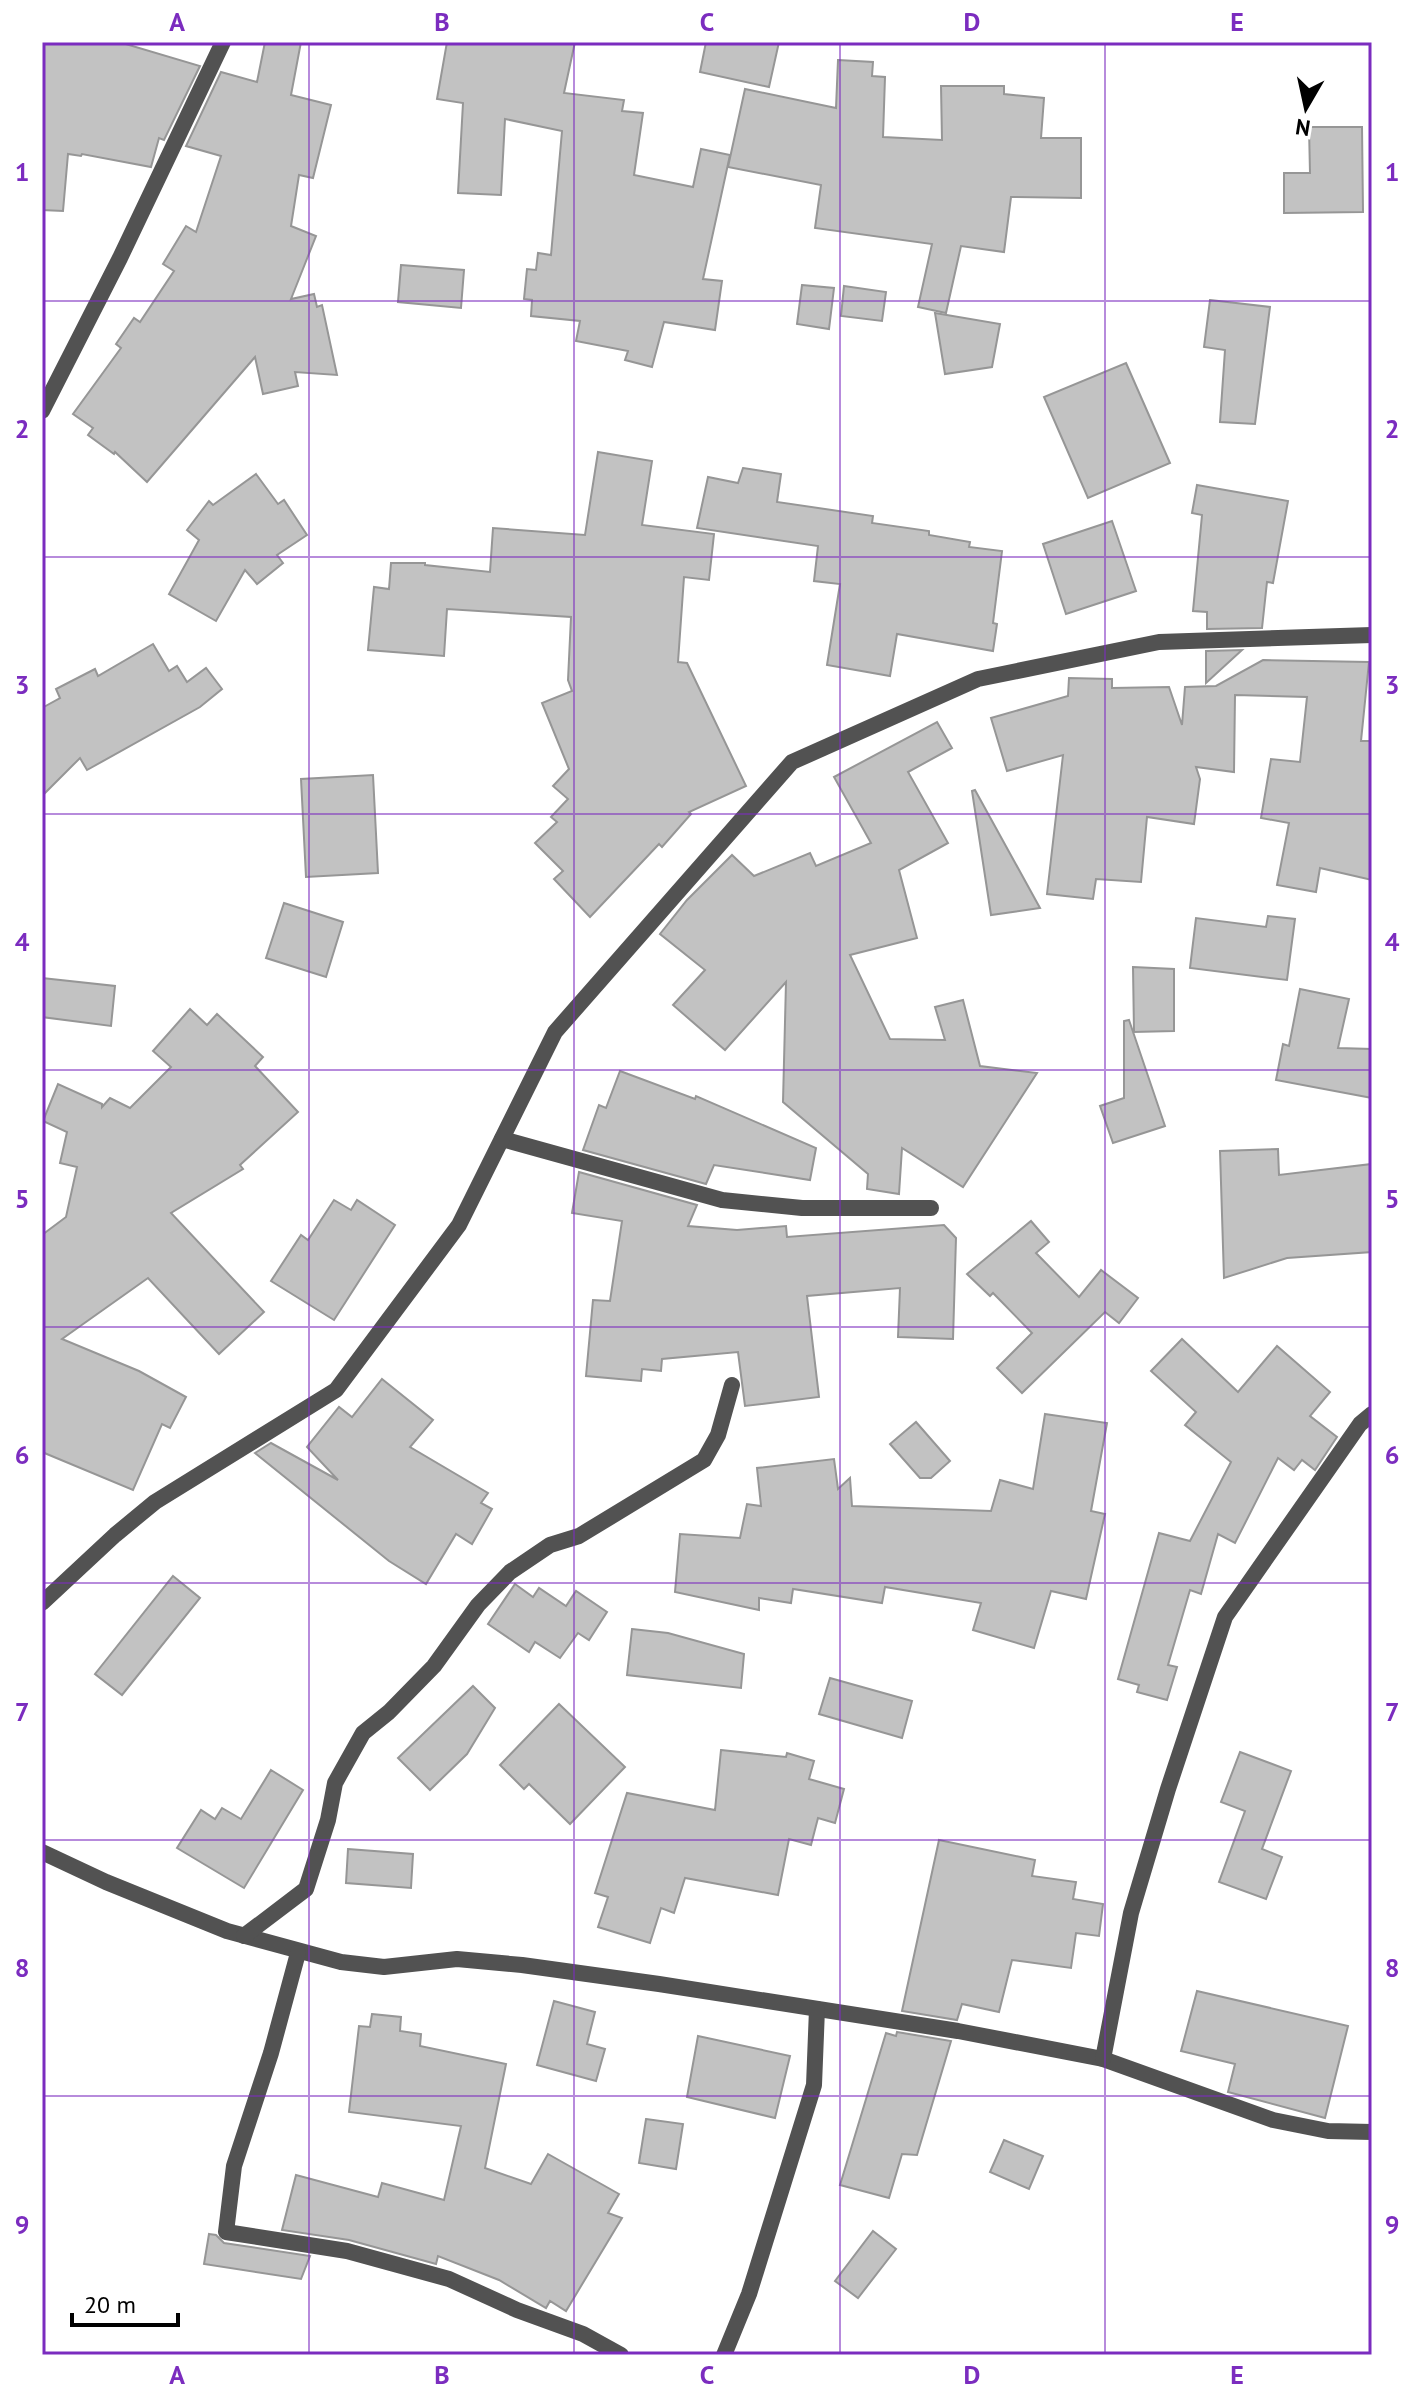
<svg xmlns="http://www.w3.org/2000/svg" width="1414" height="2397" viewBox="0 0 1414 2397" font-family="'PT Sans',sans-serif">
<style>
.building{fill:#c2c2c2;stroke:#969696;stroke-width:2}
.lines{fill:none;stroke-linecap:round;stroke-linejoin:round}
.minor{stroke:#525252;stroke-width:16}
.grid{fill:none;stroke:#7b2cbf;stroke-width:2;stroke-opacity:0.55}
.neatline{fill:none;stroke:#7b2cbf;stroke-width:3}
.grid-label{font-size:26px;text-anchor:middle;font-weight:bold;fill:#7b2cbf}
</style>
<rect width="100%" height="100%" fill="#fff"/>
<g class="building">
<polygon points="42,42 119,42 200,66 164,140 159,138 151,167 82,154 81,156 68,154 63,211 42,210"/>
<polygon points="265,42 301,42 291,95 331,105 313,178 299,175 291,226 316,236 291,299 314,294 317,307 322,305 337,375 295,372 298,386 263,394 255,357 147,482 115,452 114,454 88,435 93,428 73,414 121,348 116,344 134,318 140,322 174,271 163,264 186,226 196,232 221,156 186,146 221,72 257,82"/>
<polygon points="447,42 575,42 564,93 624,100 622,111 643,113 634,175 693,187 701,149 730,155 703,279 722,281 715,330 664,322 652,367 625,360 628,351 576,341 580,321 531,316 532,300 524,299 527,269 536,270 538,253 551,255 562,131 505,119 501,195 458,193 463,103 437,99"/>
<polygon points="706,42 779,42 769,87 700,72"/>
<polygon points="838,60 873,62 872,76 885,77 883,137 942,140 941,86 1004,86 1004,94 1044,98 1041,138 1081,138 1081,198 1011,197 1004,252 961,246 946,313 918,307 932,244 815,228 821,185 728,167 745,89 836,108"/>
<polygon points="1309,127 1362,127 1363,212 1284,213 1284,173 1310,173"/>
<polygon points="401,265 464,270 461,308 398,302"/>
<polygon points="802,285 834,288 829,329 797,324"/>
<polygon points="844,286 886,292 882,321 841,316"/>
<polygon points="1210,300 1270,307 1255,424 1220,422 1225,350 1204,347"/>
<polygon points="935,313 1000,324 992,367 945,374"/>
<polygon points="1126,363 1170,463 1088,498 1044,397"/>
<polygon points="598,452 652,461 642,525 714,534 709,580 684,577 678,662 687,663 746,786 689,812 691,814 662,847 659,844 590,917 554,879 563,871 535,843 557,822 551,817 568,799 553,786 569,769 542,703 572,691 568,680 571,617 447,609 444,656 368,650 374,587 389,589 391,563 425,563 425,565 490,572 493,528 585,535"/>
<polygon points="743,468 781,474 777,502 873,516 872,523 929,531 929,535 970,542 969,547 1002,551 993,623 997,624 993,651 897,634 890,676 827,665 840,584 814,581 818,546 697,528 708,477 738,483"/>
<polygon points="256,474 278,504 284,500 307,535 277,555 283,563 257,584 245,570 216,621 169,594 199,540 187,530 209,501 213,505"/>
<polygon points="1197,485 1288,501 1273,583 1267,582 1262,628 1207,629 1207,612 1193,611 1202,515 1192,513"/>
<polygon points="1112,521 1136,591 1066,614 1043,544"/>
<polygon points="153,644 169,671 177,666 187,682 206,668 222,689 200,707 87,770 80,758 42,796 42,708 60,698 56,689 95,669 98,676"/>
<polygon points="1242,650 1206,683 1206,651"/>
<polygon points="1263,660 1369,662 1361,741 1371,741 1372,880 1320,868 1316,892 1277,885 1289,823 1261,818 1271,759 1300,762 1307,697 1235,695 1234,772 1196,767 1200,779 1194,824 1147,817 1141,882 1096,879 1093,899 1047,894 1063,755 1007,771 991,718 1068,696 1069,678 1112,679 1112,688 1169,687 1182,725 1185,687 1216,686"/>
<polygon points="937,722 952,748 908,772 948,843 899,870 917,938 850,955 890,1039 945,1040 935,1007 963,1000 980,1066 1037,1073 963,1187 902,1148 899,1194 867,1189 868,1174 783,1102 786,982 725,1050 673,1005 705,970 660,934 687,900 732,855 754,876 810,853 816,866 871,843 834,777"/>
<polygon points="373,775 378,873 306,877 301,779"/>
<polygon points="975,790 1040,908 991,915 972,791"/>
<polygon points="284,903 343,922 326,977 266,958"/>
<polygon points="1268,916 1295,919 1287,980 1190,968 1196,918 1266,927"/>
<polygon points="1133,967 1174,969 1174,1031 1134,1032"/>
<polygon points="42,978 115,986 111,1026 42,1017"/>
<polygon points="1300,989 1349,999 1338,1048 1372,1049 1372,1098 1276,1080 1283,1044 1289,1046"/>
<polygon points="190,1009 207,1025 217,1014 263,1057 255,1066 298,1112 240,1165 243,1169 171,1213 264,1312 219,1354 148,1278 62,1339 139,1371 186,1397 170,1428 162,1424 133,1490 42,1452 42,1235 66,1217 77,1167 60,1163 67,1132 43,1121 58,1084 102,1104 102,1107 110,1098 130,1108 171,1067 153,1051"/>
<polygon points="1129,1020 1165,1126 1113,1143 1100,1106 1124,1098 1124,1021"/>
<polygon points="620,1071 695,1099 696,1096 816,1148 810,1180 714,1165 706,1184 583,1150 599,1105 606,1108"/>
<polygon points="1278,1149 1279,1175 1372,1164 1372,1252 1287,1258 1224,1278 1220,1151"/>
<polygon points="579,1172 697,1205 688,1226 737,1230 786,1226 787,1237 944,1225 956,1238 953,1339 898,1337 900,1288 807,1296 819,1397 745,1406 738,1352 662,1359 661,1371 642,1369 641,1381 586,1376 593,1300 610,1301 622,1221 572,1213"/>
<polygon points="334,1200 351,1210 357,1200 395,1225 334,1320 271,1281 301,1235 308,1240"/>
<polygon points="1031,1221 1049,1242 1036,1253 1079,1297 1101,1270 1138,1298 1119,1323 1105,1312 1022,1393 997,1368 1032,1333 993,1293 990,1296 967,1274"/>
<polygon points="1182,1339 1238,1392 1277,1346 1330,1392 1310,1416 1337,1437 1315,1470 1302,1460 1294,1470 1278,1458 1235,1543 1218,1534 1201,1594 1190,1590 1168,1665 1177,1667 1167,1700 1137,1692 1139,1685 1118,1679 1159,1533 1190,1541 1231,1462 1185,1425 1196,1412 1151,1371"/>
<polygon points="382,1379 433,1420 410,1447 488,1493 481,1503 492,1509 472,1544 456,1534 426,1584 389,1561 255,1453 271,1443 338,1480 307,1447 339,1407 352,1417"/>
<polygon points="1045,1414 1107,1423 1091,1511 1105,1514 1086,1599 1051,1591 1034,1648 973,1630 981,1603 885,1587 882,1603 793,1589 791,1603 759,1598 759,1610 675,1592 680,1534 740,1538 747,1504 761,1506 757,1468 834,1459 838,1489 850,1478 852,1506 991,1511 1000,1480 1033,1489"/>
<polygon points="916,1422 950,1461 931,1478 920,1478 890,1444"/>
<polygon points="173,1576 200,1598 122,1695 95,1674"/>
<polygon points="515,1584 533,1597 539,1588 566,1606 576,1591 607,1612 589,1640 578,1633 560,1658 535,1642 529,1652 488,1624"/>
<polygon points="632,1629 668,1633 744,1654 741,1688 627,1675"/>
<polygon points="830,1678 912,1701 902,1738 819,1714"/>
<polygon points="473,1686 495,1708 467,1754 430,1790 398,1758"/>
<polygon points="559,1704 625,1767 570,1824 529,1784 524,1789 500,1765"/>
<polygon points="721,1750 786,1757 787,1753 814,1761 809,1779 844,1789 835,1823 818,1818 811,1845 789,1839 778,1895 685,1878 674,1913 661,1908 650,1943 598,1927 608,1897 595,1893 627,1793 715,1810"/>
<polygon points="1240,1752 1291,1771 1262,1849 1282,1857 1266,1899 1219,1882 1245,1811 1221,1802"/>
<polygon points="271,1770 303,1790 244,1888 177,1848 201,1810 215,1819 222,1808 241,1819"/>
<polygon points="939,1840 1035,1860 1032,1876 1076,1882 1073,1899 1103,1904 1099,1936 1076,1933 1071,1968 1012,1960 999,2012 962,2004 957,2020 902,2011"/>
<polygon points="348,1849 413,1854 411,1888 346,1883"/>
<polygon points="1197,1991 1348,2026 1325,2118 1228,2092 1235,2064 1181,2051"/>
<polygon points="554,2001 595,2012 587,2044 605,2049 596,2081 537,2065"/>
<polygon points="372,2014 401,2017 400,2031 421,2034 420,2046 506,2064 485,2168 531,2184 548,2154 619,2194 608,2213 622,2218 566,2311 550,2301 546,2308 499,2280 438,2256 436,2264 349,2240 282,2230 296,2175 378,2197 382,2183 444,2200 461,2126 349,2112 359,2026 370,2027"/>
<polygon points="897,2032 951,2041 917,2155 902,2154 889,2198 840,2185 886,2033 896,2036"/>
<polygon points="698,2036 790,2056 775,2118 687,2097"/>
<polygon points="646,2119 683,2124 676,2169 639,2163"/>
<polygon points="1004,2140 1043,2156 1029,2189 990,2172"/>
<polygon points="873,2231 896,2249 858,2298 835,2281"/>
<polygon points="209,2234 216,2235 224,2243 310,2256 301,2279 204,2264"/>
</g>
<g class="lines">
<g class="minor">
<polyline points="42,411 120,258 223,42"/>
<polyline points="502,1139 722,1200 802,1208 931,1208"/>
<polyline points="42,1603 115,1535 155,1502 336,1390 459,1225 555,1032 792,762 978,679 1159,642 1372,635"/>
<polyline points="42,1852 106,1882 227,1931 341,1962 384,1967 457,1959 522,1965 659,1984 958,2031 1103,2059 1273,2120 1328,2131 1372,2132"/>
<polyline points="244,1936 306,1889 328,1820 335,1783 363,1733 389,1712 434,1666 478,1605 510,1572 550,1545 579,1536 704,1460 718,1435 732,1385"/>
<polyline points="298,1953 271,2053 234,2166 226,2232 347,2251 449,2279 517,2310 583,2334 621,2355"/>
<polyline points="1103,2059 1131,1913 1168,1789 1225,1617 1360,1424 1372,1414"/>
<polyline points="724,2355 749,2294 814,2085 817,2009"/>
</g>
</g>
<path class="grid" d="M 309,42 L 309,2355M 574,42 L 574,2355M 840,42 L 840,2355M 1105,42 L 1105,2355M 42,301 L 1372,301M 42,557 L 1372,557M 42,814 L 1372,814M 42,1070 L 1372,1070M 42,1327 L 1372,1327M 42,1583 L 1372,1583M 42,1840 L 1372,1840M 42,2096 L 1372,2096"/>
<rect width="1414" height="2397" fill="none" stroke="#ffffff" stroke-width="88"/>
<g transform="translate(1306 108) rotate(189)" stroke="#ffffff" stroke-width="6" paint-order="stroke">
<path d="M0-6L14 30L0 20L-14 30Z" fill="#000000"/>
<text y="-12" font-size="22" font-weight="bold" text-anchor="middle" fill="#000000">N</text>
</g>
<path d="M72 2313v12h106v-12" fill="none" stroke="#000000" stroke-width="4"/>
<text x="84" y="2313" font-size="24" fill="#000000" stroke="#ffffff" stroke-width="6" paint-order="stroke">20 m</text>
<rect x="44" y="44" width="1326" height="2309" class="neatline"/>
<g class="grid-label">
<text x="177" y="31">A</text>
<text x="442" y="31">B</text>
<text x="707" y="31">C</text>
<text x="972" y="31">D</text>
<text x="1237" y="31">E</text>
<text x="22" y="181">1</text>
<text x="1392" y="181">1</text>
<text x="22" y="438">2</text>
<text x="1392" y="438">2</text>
<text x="22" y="694">3</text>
<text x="1392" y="694">3</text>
<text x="22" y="951">4</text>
<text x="1392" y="951">4</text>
<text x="22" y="1208">5</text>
<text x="1392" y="1208">5</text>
<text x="22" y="1464">6</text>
<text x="1392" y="1464">6</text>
<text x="22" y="1721">7</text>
<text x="1392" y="1721">7</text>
<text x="22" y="1977">8</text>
<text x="1392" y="1977">8</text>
<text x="22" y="2234">9</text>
<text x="1392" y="2234">9</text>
<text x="177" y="2384">A</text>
<text x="442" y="2384">B</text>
<text x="707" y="2384">C</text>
<text x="972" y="2384">D</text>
<text x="1237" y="2384">E</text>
</g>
</svg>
